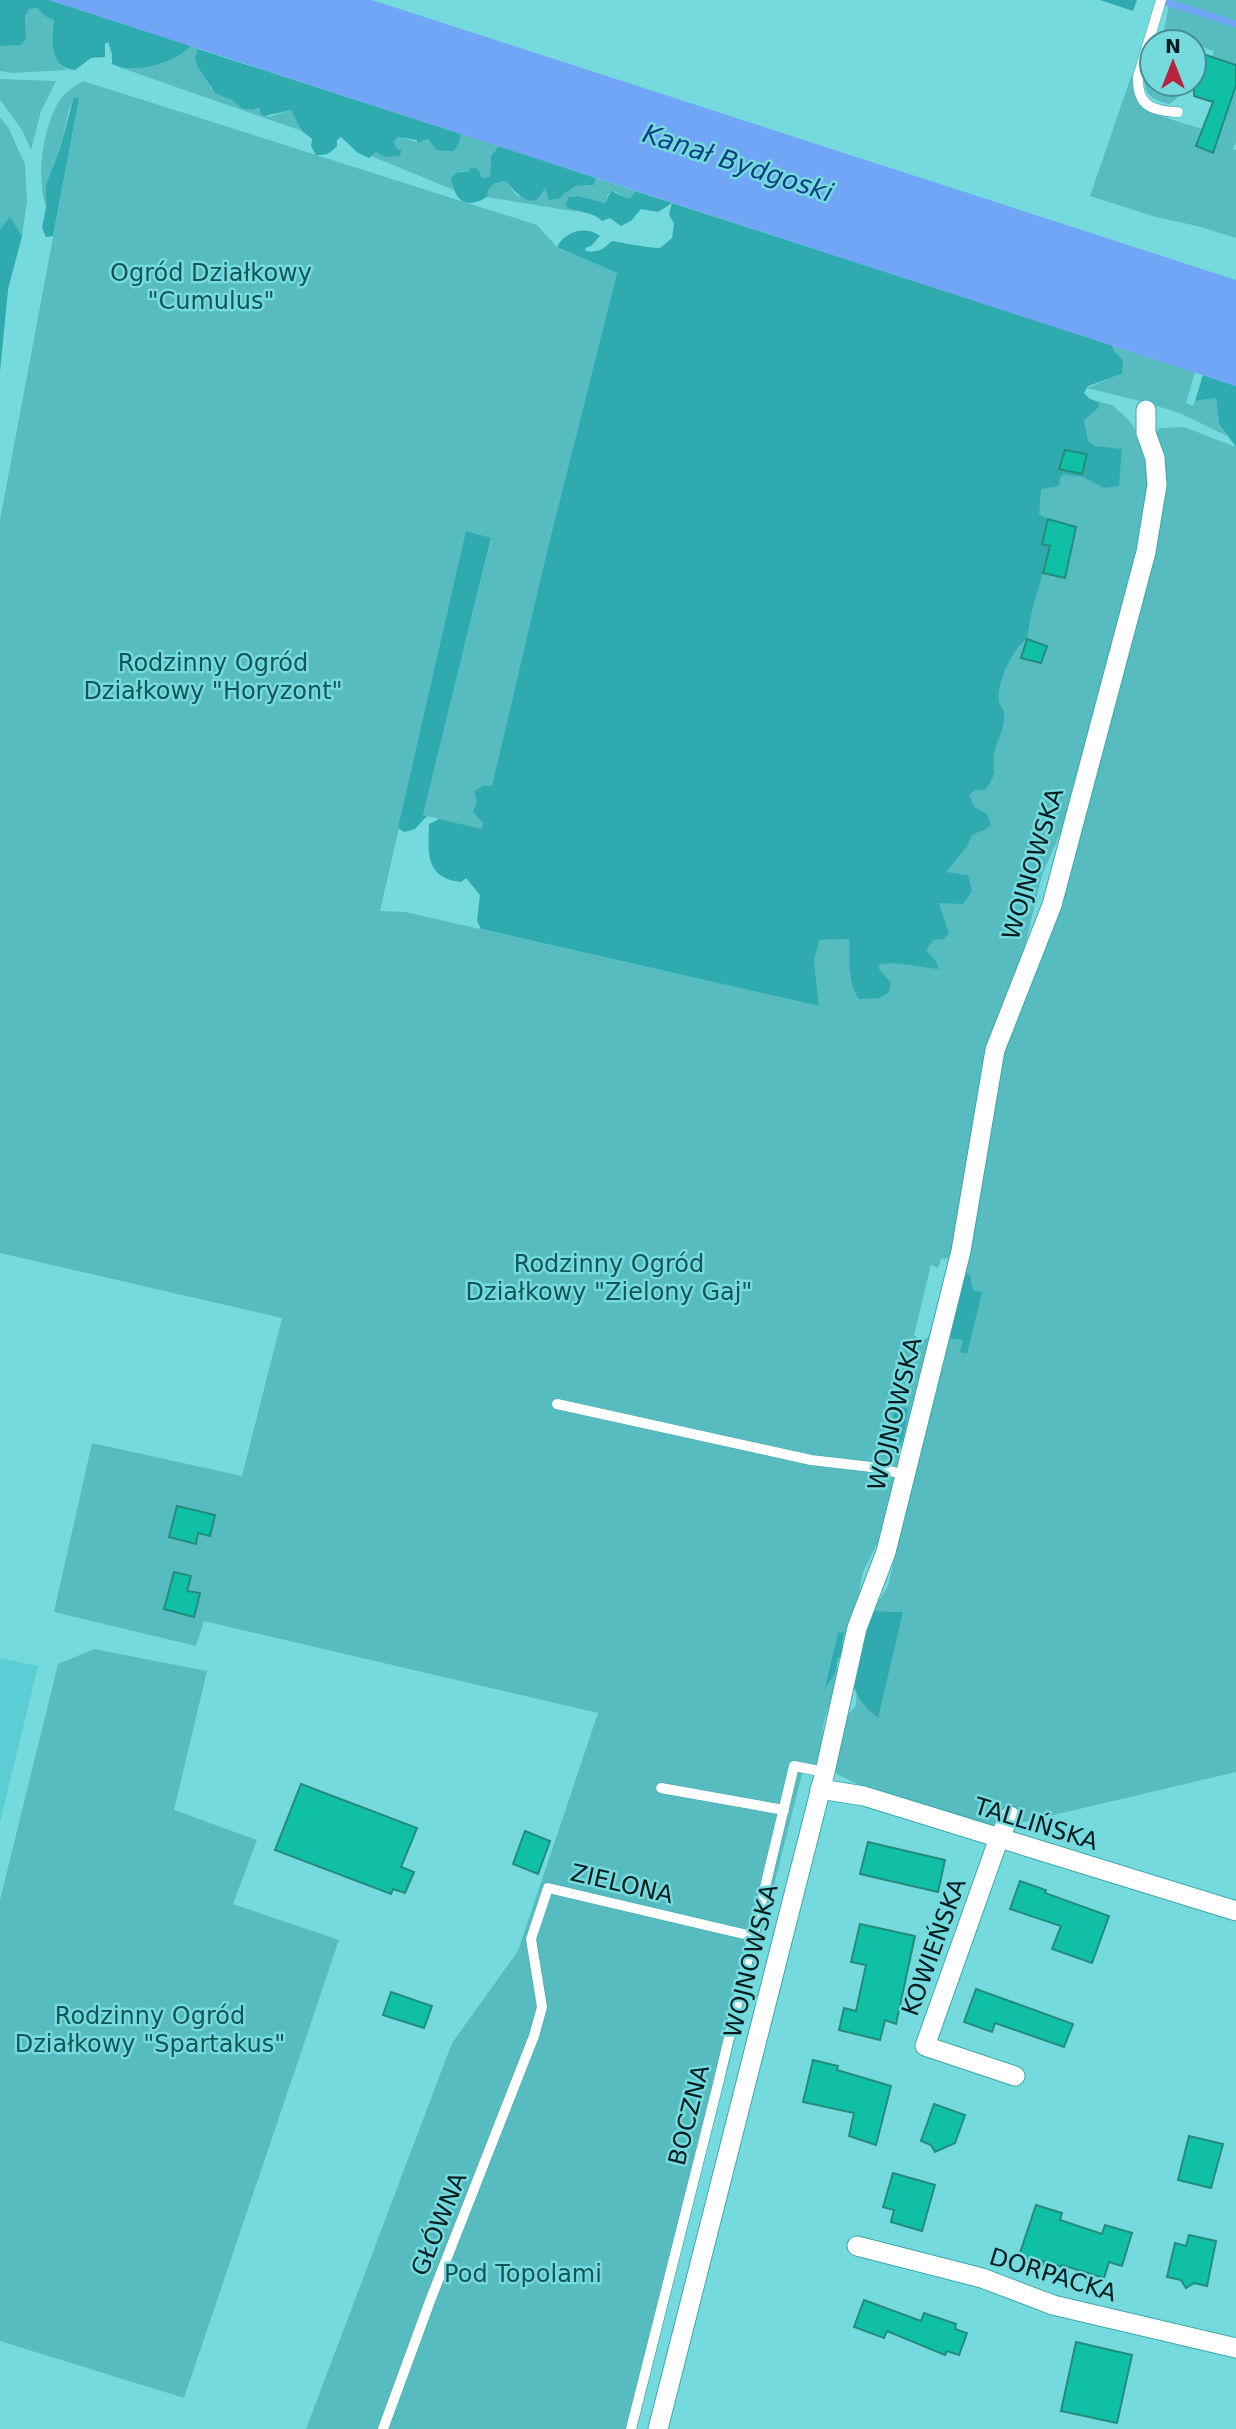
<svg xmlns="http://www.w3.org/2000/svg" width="1236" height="2429" viewBox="0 0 1236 2429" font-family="'DejaVu Sans',sans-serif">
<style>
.built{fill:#5aced2}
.green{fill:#56bcc0;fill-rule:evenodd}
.forest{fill:#2fabb0}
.water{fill:#71a6f6}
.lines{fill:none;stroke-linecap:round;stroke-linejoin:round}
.stream{stroke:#71a6f6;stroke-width:7}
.building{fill:#0fbfa6;stroke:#248c7a;stroke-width:2}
.service-casing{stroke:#3ca7ab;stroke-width:11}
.minor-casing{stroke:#3ca7ab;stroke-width:21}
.service{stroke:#fff;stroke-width:10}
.minor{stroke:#fff;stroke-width:19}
.labels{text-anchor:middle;stroke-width:5;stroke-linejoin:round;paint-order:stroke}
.park-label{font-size:24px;fill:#125659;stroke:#74dade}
.street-label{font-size:24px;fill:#001d1f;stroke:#74dade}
.water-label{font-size:26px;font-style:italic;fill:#0f4086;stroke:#74dade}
</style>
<rect width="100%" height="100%" fill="#74dade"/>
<polygon class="built" points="0,1658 38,1666 0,1822"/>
<g class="green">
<path d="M 49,0 L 69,0 L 199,49 C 190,65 205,74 211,89 L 232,100 L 241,108 L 260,107 L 268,117 L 291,110 L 294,113 L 302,131 L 116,66 C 149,68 164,66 191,46 Z"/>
<polygon points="1170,0 1236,0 1236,65 1212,57 1214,51 1194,44 1194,42 1186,42 1163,35"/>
<path d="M 37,8 L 46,17 L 54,20 C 51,36 51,60 67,70 L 12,73 L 0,71 L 0,46 L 21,45 L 26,39 L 25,16 L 28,9 Z"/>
<path d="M 1132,74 C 1133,84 1133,93 1139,101 C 1150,116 1188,124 1206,130 L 1213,152 L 1217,142 L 1214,141 L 1236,85 L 1236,142 L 1233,149 L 1236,150 L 1236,238 L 1197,226 L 1156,217 L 1090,196 Z"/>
<path d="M 1144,77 L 1149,78 L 1148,82 L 1180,92 L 1176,99 L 1169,104 C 1153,100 1144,95 1144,77 Z"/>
<polygon points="0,79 56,81 41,111 31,150 22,130 0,100"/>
<path d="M 83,81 L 537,225 L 557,247 L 617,273 L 549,543 L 482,830 L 423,815 L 491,539 L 467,531 L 380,911 L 405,912 L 819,1006 L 814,960 L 820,940 L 849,939 L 851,963 L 849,978 L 1062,406 L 1090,399 L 1112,405 L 1129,420 L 1144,442 L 1150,457 L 1147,520 L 1073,804 L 1042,875 L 1020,966 L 1011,982 L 996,1031 L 989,1037 L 955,1253 L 949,1258 L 941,1259 L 938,1268 L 931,1265 L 914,1335 L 921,1341 L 930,1336 L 880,1538 L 863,1572 L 855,1613 L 845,1632 L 838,1633 L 824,1687 L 829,1684 L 837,1667 L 840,1672 L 824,1721 L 818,1767 L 805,1762 L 637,2429 L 306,2429 L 452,2043 L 518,1951 L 598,1713 L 204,1621 L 196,1646 L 54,1612 L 92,1443 L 242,1476 L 282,1318 L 0,1253 L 0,520 L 79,99 L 70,106 L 59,152 L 46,184 L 46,207 C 36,177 42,131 58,103 C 63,94 74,86 83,81 ZM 896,1405 L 903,1440 L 883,1456 Z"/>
<polygon points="0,117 8,127 25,164 27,201 22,236 8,289 0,371"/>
<polygon points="461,134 499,146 491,156 490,177 482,178 479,174 461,171 452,183 454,190 371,156 376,152 396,148 394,142 398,137 417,142 428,139 436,150 459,143"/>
<path d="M 596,178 L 635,191 L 631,198 L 626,198 L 614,191 L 608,194 L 605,203 L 578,196 L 569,197 L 570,209 L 578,212 L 487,197 C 488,186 495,182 506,181 L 517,196 L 538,197 L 545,188 C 560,200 563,188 576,186 C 582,185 589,186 594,185 Z"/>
<polygon points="1112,346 1195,372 1186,403 1193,406 1195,401 1216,398 1219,424 1227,436 1182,414 1148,403 1087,388 1122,374"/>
<path d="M 1184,427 L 1236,447 L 1236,1772 L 1024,1822 L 1002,1816 L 991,1826 L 875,1793 L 837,1774 C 832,1757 837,1737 844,1720 C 851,1707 860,1710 855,1692 L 865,1707 L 903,1612 L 872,1611 L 888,1586 L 946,1338 L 963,1340 L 981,1292 L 973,1290 L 970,1274 L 960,1274 L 991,1097 L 1134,614 L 1154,438 L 1159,428 Z"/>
<polygon points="94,1649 207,1671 174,1810 257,1840 233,1904 339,1940 184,2398 0,2341 0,1900 58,1664"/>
</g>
<g class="forest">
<path d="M 0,0 L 49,0 L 191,46 C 173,63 136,75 112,64 L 112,54 L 108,42 L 105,44 L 105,57 L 91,58 L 75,70 C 50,69 51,39 54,20 L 46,17 L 37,8 L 29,9 L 25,16 L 26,39 L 21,45 L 0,46 Z"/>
<polygon points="1100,0 1137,0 1133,11"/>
<path d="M 198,49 L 461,134 L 459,143 L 453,151 L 436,150 L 428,139 L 417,143 L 417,140 L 398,137 L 394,142 L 396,148 L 402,151 L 399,156 L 386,157 L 376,152 L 369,158 L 358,153 L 341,137 L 337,140 L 337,146 C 330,154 327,155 316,155 L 311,146 L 312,139 L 302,131 L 291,110 L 264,116 L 260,114 L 260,107 L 253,110 L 241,108 L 232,100 L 215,93 L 197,66 L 195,57 Z"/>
<polygon points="74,97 79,99 53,236 46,237 42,228 46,207 46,184 59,152"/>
<path d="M 499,146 L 596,178 L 594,185 L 576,186 L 563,194 L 561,198 L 549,200 L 545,188 C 543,191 541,195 538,198 C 529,208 512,189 506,181 C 495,182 488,186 487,197 C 465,210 455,201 451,178 C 456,172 461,171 469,172 L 471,167 L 478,169 L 482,178 L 490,177 L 491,156 Z"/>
<path d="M 611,191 L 627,198 L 631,198 L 635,191 L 1112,345 L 1114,351 L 1123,360 L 1122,374 L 1088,386 L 1084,393 L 1090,399 L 1099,403 L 1098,408 L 1084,420 L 1088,441 L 1095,446 L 1122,449 L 1119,486 L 1104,488 L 1083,477 L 1064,474 L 1060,477 L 1059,486 L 1041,489 L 1039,514 L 1048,519 L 1042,544 L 1067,550 L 1048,555 L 1031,614 L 1027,639 C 1012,648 996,685 999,702 C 1001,708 1005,710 1004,717 C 1004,732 996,741 994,754 C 992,773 999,771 985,790 L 975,790 L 969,795 L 974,807 L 987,814 L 991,825 L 984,830 L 972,835 L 967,846 L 946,872 L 968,875 L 972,891 L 963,904 L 939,903 L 949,934 L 943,939 L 933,940 L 926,951 L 935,960 L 939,969 C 921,968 895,960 878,965 L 879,969 L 891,983 L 889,992 L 879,998 L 859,999 C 846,979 851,963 849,939 L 820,940 L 814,960 L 819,1006 L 481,929 L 477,921 L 480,895 L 466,878 L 461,882 C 425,878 428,853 429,824 L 439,819 L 482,829 L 483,823 L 473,812 L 477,802 L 474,791 L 483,786 L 492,786 L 549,543 L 617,273 L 557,247 C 565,231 585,225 600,236 L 591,246 L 585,248 L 586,251 C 599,253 603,249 612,241 C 617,242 656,249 659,248 C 663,247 668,241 672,238 L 674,224 L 669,214 L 672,203 L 658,212 L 641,209 L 631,221 L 621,226 L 610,218 L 602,221 C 591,210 578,214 565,206 L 569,197 L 578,196 L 605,203 Z"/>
<polygon points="10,217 22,236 8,289 0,371 0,230"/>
<polygon points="1203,375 1236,386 1236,447 1219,424 1216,398 1195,401"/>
<polygon points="466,531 491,538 423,815 427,816 415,829 404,832 398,828"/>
<polygon points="960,1274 970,1274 973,1290 982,1292 967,1354 960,1352 963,1340 946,1338"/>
<polygon points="896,1405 908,1409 903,1440 897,1446 896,1453 890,1457 883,1456"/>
<path d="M 872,1611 L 903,1612 L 878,1718 C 870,1711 860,1703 856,1692 C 845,1667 863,1634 872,1611 Z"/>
<path d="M 845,1632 L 842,1643 L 844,1654 L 838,1659 C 837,1670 832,1681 824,1689 L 838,1633 Z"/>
</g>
<polygon class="water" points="49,0 372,0 1236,280 1236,386"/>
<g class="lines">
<polyline class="stream" points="1159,0 1236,24"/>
</g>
<g class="building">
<polygon points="1194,51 1236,65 1236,85 1213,153 1196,146 1213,102 1194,96"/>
<polygon points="1065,450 1087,454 1082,474 1059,469"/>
<polygon points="1048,519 1076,527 1065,578 1043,573 1050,546 1042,544"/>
<polygon points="1027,639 1047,646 1041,663 1021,658"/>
<polygon points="177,1506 215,1515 210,1536 198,1533 196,1544 169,1537"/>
<polygon points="174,1572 191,1576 187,1591 200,1593 194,1617 164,1609"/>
<polygon points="301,1784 417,1828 401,1867 414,1872 405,1893 393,1889 391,1894 275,1850"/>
<polygon points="525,1831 550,1841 538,1874 513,1864"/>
<polygon points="868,1842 945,1860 938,1892 860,1874"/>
<polygon points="1020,1881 1046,1890 1045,1893 1109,1916 1092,1963 1052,1949 1061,1926 1010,1909"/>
<polygon points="860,1924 915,1936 896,2024 885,2020 880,2040 839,2030 844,2008 856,2011 866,1965 851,1962"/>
<polygon points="976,1989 1073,2024 1064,2047 995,2023 992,2032 964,2022"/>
<polygon points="391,1992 432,2006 424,2028 383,2015"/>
<polygon points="813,2060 838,2066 837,2070 891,2086 876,2145 849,2136 854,2113 803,2102"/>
<polygon points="934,2104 965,2115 955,2143 935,2152 931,2145 921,2141"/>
<polygon points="1189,2136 1223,2144 1211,2188 1178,2180"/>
<polygon points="893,2173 935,2185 922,2231 891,2222 894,2210 883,2207"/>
<polygon points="1036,2205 1062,2213 1060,2220 1102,2234 1105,2225 1132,2233 1122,2266 1109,2262 1104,2278 1062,2265 1062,2267 1044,2261 1043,2265 1019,2256"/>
<polygon points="1189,2235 1216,2241 1207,2286 1194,2283 1186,2288 1181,2280 1167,2277 1175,2243 1186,2246"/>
<polygon points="864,2300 921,2321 924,2313 956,2324 955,2329 967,2333 959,2355 947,2351 945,2355 887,2331 884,2338 854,2327"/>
<polygon points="1076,2342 1132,2355 1117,2423 1061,2411"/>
</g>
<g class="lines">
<defs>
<g id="service">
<path d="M 1161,0 L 1138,77 C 1137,106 1152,111 1178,112"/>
<polyline points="557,1404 811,1460 880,1468 904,1475"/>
<polyline points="661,1788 784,1810"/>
<polyline points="383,2429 430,2301 534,2036 542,2007 531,1939 548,1888 752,1936"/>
<polyline points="631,2429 717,2088 794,1766 825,1772"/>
</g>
<g id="minor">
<polyline points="820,1789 864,1796 1236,1911"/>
<polyline points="1010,1816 999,1838 925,2046 1015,2076"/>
<polyline points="857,2246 982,2278 1053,2305 1236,2348"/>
<polyline points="658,2429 825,1772 857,1628 886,1552 961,1251 995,1050 1052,905 1146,552 1157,485 1155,458 1146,433 1146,410"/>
</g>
</defs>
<use href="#service" class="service-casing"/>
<use href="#minor" class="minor-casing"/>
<use href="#service" class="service"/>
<use href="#minor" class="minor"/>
</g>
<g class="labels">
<g class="park-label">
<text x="211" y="281">Ogród Działkowy<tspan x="211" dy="28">"Cumulus"</tspan></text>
<text x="213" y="671">Rodzinny Ogród<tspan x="213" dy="28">Działkowy "Horyzont"</tspan></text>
<text x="609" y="1272">Rodzinny Ogród<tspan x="609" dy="28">Działkowy "Zielony Gaj"</tspan></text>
<text x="150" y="2024">Rodzinny Ogród<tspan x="150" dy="28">Działkowy "Spartakus"</tspan></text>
<text x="523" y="2282">Pod Topolami</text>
</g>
<g class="street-label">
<text transform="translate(1033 864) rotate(-73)" y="8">WOJNOWSKA</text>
<text transform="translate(895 1414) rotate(-76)" y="8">WOJNOWSKA</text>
<text transform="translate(1036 1824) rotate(17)" y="8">TALLIŃSKA</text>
<text transform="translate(622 1884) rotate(13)" y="8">ZIELONA</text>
<text transform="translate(934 1947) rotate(-70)" y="8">KOWIEŃSKA</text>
<text transform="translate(751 1961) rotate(-76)" y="8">WOJNOWSKA</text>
<text transform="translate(689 2115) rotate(-76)" y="8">BOCZNA</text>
<text transform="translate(439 2224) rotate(-68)" y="8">GŁÓWNA</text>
<text transform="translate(1053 2275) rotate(17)" y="8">DORPACKA</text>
</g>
<g class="water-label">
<text transform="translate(738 163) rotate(18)" y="9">Kanał Bydgoski</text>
</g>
</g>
<g transform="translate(1173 63)"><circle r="33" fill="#74dade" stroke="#468e92" stroke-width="2"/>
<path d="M0-5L12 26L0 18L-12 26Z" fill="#b6243b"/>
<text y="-10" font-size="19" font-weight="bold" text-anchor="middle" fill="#001d1f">N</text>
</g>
</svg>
